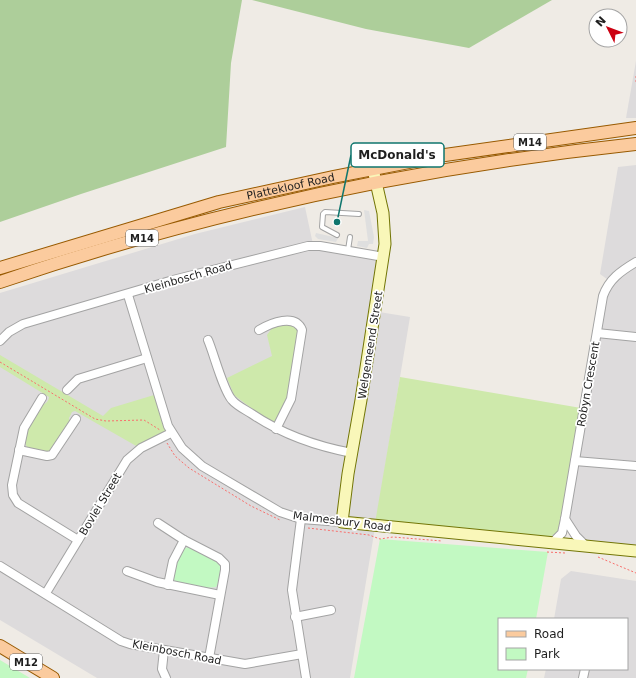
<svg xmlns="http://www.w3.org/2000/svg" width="636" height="678" viewBox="0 0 636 678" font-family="'DejaVu Sans',sans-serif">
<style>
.residential{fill:#dddbdc}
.grass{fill:#cee9ab}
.forest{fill:#adce9a}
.park{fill:#c2f9c2}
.parking{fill:#dfdfdf}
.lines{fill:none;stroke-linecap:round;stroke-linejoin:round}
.lane-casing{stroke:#a3a3a3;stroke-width:6}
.street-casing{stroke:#a3a3a3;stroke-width:10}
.secondary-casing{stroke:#727506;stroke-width:13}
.primary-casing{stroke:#985a01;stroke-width:14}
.path{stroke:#f96f6c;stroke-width:1;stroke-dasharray:2 2;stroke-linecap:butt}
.lane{stroke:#fff;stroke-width:4}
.street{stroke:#fff;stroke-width:8}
.secondary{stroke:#f9f7b9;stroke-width:11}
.primary{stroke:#fbcb9e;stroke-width:12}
.labels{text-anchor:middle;stroke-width:3.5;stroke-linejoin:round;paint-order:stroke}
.shield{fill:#fff;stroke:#626262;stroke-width:1}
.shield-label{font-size:10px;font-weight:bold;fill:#1f1f1f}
.street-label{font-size:11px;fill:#1f1f1f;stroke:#fff}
.leader{fill:none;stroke:#0f766e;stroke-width:1.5}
.callout-dot{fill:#0f766e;stroke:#fff;stroke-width:1.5}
.callout{fill:#fff;stroke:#0f766e;stroke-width:1.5}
.callout-label{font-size:12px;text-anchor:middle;font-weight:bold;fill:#1f1f1f}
</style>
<rect width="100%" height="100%" fill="#efebe5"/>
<g class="residential">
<polygon points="636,61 636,118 626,118"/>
<polygon points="636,165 636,550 586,545 566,519 604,296 611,282 600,274 618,167"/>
<polygon points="305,207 314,249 388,261 379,312 410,317 350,678 97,678 0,620 0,293 195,234"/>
<polygon points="571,571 636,581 636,678 544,678 546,669 627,669 627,619 554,619 561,579"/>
</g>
<g class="grass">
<polygon points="290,323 300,332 289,397 277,421 271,423 234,395 227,378 272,356 267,335 272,328"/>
<path d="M 0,355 L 103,416 L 111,408 L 154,395 L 166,433 L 138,447 L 75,411 L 72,412 L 69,418 L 70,424 L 50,452 L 28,449 L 25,443 C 26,432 31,416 39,408 C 44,403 48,404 49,397 L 0,367 Z"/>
<polygon points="400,377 581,408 558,532 550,537 484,533 482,530 375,523"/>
</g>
<g class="forest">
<polygon points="0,0 242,0 231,63 226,147 81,194 0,222"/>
<polygon points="252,0 552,0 469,48 366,29"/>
</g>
<g class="park">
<polygon points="380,539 548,552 536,619 499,619 499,669 528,669 526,678 354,678"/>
<path d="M 189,547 L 219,563 C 223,570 220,581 216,587 L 205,588 L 177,583 L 174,580 C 171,570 177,549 189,547 Z"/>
<polygon points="0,660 30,678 0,678"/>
</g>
<g class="parking">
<polygon points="364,210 369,211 374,237 373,244 369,244 367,248 357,246 358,241 368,241"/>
<polygon points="316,233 338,238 336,242 318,239 315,236"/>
</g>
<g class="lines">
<defs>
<g id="lane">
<polyline points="337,235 322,227 323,214 325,212 359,214"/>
<polyline points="348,250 350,237"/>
</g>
<g id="street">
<polyline points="128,295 168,426 182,448 202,466 280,512 301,519 342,522"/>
<path d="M 259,330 C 271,323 295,313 302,330 L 291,399 L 276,429"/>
<polyline points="597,333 636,337"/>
<path d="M 208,340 C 214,354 223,390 232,400 C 237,406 246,410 252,414 C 283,435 315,446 352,453"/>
<polyline points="0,341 9,332 23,324 173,280 308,246 320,246 384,257"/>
<polyline points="67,390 78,379 147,358"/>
<polyline points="42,398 24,428 12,485 13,495 18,503 78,540"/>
<polyline points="19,450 47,456 52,455 76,419"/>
<polyline points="575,461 636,466"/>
<polyline points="301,519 292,590 306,678"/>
<polyline points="565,519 576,536 586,546"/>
<polyline points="158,523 184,540 219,558 225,564 225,570 209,658"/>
<path d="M 553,542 L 562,533 L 565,519 L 603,296 C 609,279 621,271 636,262"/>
<polyline points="0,566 121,641 130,644 245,664 302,654"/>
<polyline points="127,571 157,582 220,595"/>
<polyline points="168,585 173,561 184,540"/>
<polyline points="46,593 127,460 141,448 171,433"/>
<polyline points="295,617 331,610"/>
<polyline points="164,650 162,669 166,678"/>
<polyline points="583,678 585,669"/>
</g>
<polyline id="secondary" points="373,169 383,213 385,244 361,400 348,474 342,522 636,551"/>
<g id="primary">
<path id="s1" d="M 0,268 L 219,202 L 333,177 L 445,155 L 636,128"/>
<path d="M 0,282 C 205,212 420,167 636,144"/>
<polyline points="0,646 53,678"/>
</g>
</defs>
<use href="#lane" class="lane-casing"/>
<use href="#street" class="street-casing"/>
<use href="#secondary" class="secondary-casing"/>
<use href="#primary" class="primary-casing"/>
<g class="path">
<polyline points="636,76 636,83"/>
<polyline points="0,362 95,419 106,421 144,420 160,430"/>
<polyline points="167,443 175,456 189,468 251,506 280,520"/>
<polyline points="308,528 369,535 380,539 393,537 442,541"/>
<polyline points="547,552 565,553"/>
<polyline points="598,557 636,573"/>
</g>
<use href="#lane" class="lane"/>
<use href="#street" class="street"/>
<use href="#secondary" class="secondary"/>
<use href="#primary" class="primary"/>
</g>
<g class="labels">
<g class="shield">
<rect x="514" y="134" width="32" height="16" rx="3"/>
<rect x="126" y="230" width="32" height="16" rx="3"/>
<rect x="10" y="654" width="32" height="16" rx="3"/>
</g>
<g class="shield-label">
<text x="530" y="146">M14</text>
<text x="142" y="242">M14</text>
<text x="26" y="666">M12</text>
</g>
<g class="street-label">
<text dy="4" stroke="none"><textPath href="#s1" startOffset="302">Plattekloof Road</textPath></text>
<text transform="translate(188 277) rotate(-16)" y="4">Kleinbosch Road</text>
<text transform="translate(370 345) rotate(-81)" y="4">Welgemeend Street</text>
<text transform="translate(588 384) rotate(-80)" y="4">Robyn Crescent</text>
<text transform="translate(100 504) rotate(-59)" y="4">Bovlei Street</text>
<text transform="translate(342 521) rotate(7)" y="4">Malmesbury Road</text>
<text transform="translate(177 652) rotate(11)" y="4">Kleinbosch Road</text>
</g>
</g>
<path class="leader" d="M337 222L351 155"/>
<circle class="callout-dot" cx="337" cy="222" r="4"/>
<rect class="callout" x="351" y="143" width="93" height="24" rx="4"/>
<g class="callout-label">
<text x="397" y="159">McDonald's</text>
</g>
<rect x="498" y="618" width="130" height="52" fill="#ffffff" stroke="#a5a5a5"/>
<rect x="506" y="631" width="20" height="6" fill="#fbcb9e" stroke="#a5a5a5"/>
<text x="534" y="638" font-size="12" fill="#1f1f1f">Road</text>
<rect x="506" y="648" width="20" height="12" fill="#c2f9c2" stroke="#a5a5a5"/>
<text x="534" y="658" font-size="12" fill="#1f1f1f">Park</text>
<g transform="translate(608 28) rotate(312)"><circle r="19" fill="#ffffff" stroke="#a5a5a5"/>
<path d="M0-3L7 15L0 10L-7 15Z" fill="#cc0112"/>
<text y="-6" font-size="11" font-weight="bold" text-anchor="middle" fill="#1f1f1f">N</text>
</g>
</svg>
